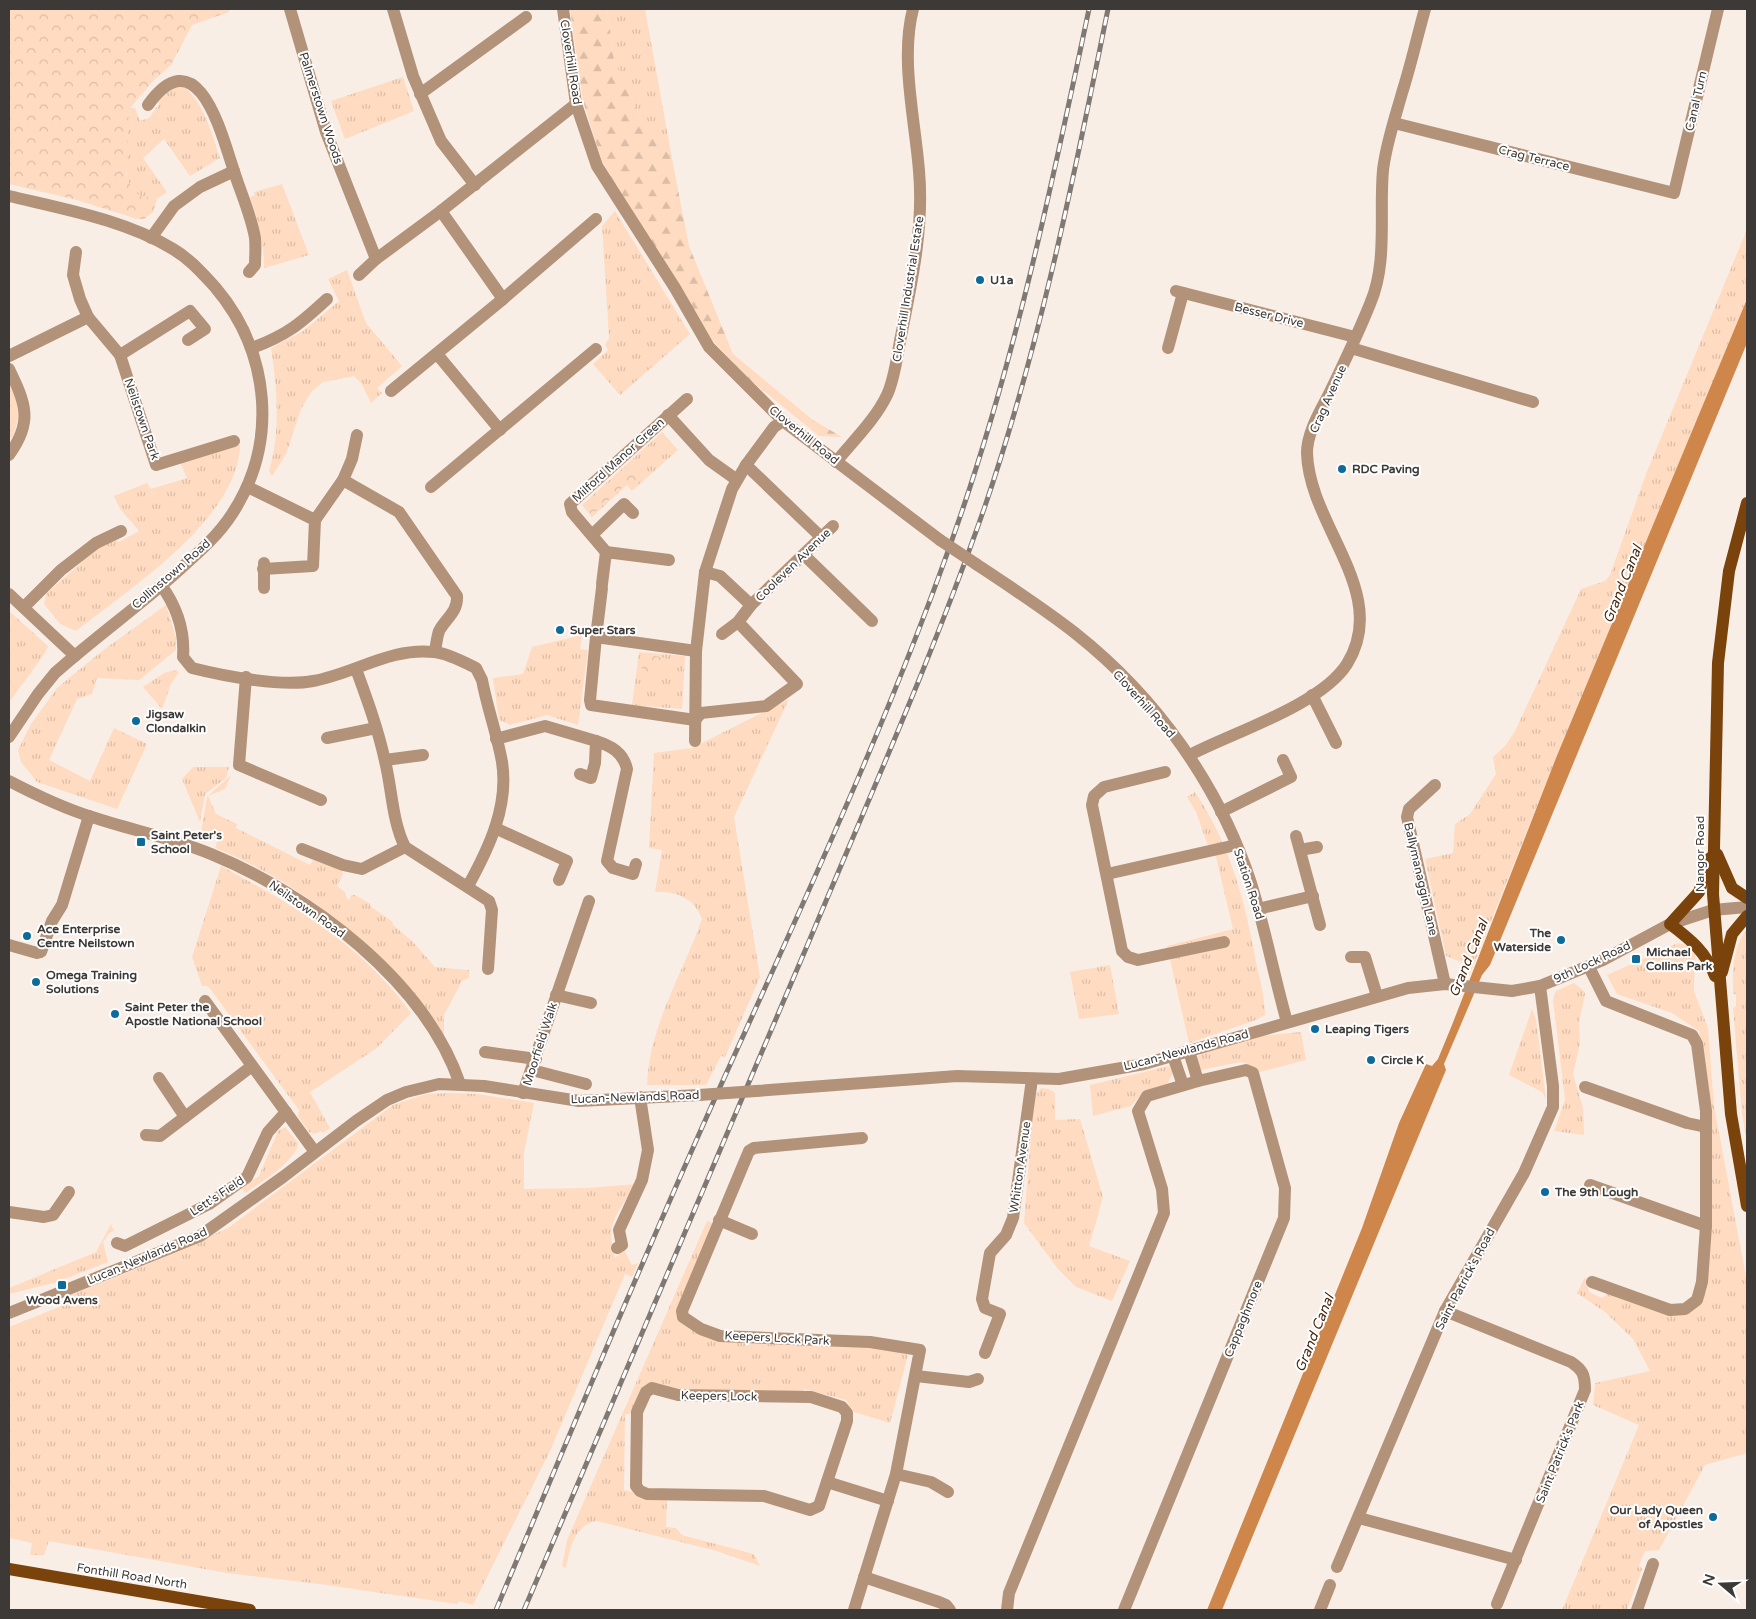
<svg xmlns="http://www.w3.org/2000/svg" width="1756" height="1619" viewBox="0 0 1756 1619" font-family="'Varela Round',sans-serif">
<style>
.grass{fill:url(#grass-tufts)}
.forest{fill:url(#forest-firs)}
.park{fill:url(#park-crowns)}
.water{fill:#ce864a}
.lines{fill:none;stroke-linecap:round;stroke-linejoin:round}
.minor{stroke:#b3927a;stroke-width:12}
.major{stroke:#7b430c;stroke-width:12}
.rail-casing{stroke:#7f7873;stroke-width:5}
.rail{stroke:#fff;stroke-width:3;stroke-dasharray:9;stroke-linecap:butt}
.minor-bridge{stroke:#b3927a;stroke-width:12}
.poi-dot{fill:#0d6b9a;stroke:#fff;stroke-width:2}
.labels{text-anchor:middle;stroke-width:4;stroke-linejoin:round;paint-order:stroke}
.street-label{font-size:12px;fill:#3d3936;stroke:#fff}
.poi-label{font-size:12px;font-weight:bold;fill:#3d3936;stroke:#fff;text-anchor:start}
.water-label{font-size:14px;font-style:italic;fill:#482910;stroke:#fff}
</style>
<defs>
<pattern id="grass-tufts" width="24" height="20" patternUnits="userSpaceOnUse" patternTransform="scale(1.25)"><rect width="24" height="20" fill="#ffdbc1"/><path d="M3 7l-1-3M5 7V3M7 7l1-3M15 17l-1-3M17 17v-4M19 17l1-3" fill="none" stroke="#dbbda6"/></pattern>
<pattern id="forest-firs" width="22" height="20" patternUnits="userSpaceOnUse" patternTransform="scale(1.25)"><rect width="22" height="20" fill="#ffdbc1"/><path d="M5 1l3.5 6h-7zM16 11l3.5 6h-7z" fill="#dbbda6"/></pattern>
<pattern id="park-crowns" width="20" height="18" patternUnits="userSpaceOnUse" patternTransform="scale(1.25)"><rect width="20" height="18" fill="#ffdbc1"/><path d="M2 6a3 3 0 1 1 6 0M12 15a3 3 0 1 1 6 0" fill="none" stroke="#dbbda6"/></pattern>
</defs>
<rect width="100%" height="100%" fill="#f9eee6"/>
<g class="grass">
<polygon points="607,9 645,9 672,159 643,122 614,61"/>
<polygon points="403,77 414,111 345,139 331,101"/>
<path d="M 180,84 C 204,100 211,132 220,158 L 190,176 L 164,139 L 143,158 L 167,192 L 157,199 C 149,197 137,197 132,190 C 121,174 128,128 129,108 L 135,108 L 140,121 L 149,118 L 159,104 L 158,100 L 161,94 Z"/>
<path d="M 282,184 L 309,255 L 264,268 C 264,242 258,221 250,197 L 255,195 L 254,192 Z"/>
<polygon points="615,211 690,334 620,395 593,364 608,350 605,344 609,338 602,226"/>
<polygon points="1747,229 1747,299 1556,758 1469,976 1461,975 1464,963 1446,956 1425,859 1453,853 1455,824 1470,814 1496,774 1493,757 1506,745 1515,731 1581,589 1605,581 1610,575 1646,474"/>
<path d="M 347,270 L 366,323 L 402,366 L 377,388 L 382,393 L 371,403 L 361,383 L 354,376 L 323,382 L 311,392 L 301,409 L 286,454 L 272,476 L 269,471 C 281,432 277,389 271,348 L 303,331 L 339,301 L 328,279 Z"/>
<path d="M 9,383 C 19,406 21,414 12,438 L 9,436 Z"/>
<polygon points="662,432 678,450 632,491 627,485 592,517 582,505"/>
<path d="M 240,445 C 238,519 129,589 76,631 L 60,624 L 44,604 L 46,594 L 110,537 L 119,542 L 139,531 L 120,509 L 114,496 L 147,483 L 151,489 L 187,478 L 180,462 Z"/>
<polygon points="166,605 176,638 176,650 139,680 97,678 92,694 77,699 49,760 90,781 114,728 147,744 117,809 37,782 21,762 18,750 31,724 57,688 102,651"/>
<path d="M 9,611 L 48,646 C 47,653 15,693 9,703 Z"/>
<polygon points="582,635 580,649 588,650 578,725 547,715 510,725 499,720 493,678 523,674 532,647"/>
<polygon points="639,652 685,656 682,709 632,705"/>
<polygon points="176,670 179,672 171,684 162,709 143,687 164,673"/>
<path d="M 789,699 L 734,817 L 760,977 L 725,1057 L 721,1056 L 706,1085 L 647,1085 C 649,1026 683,973 702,919 C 694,898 677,891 655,892 L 662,850 L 649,848 L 654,753 L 692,748 Z"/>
<polygon points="193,767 229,767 226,778 205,794 200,822 182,779"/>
<path d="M 231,775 L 225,789 L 208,796 L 216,814 L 237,824 L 236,828 L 310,865 L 313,860 L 341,870 L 343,874 L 337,886 L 345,892 L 347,899 L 349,900 L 352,895 L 355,895 L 371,904 L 370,906 L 393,922 L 392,924 L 413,942 L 435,967 L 469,970 L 469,978 L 462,981 L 444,1015 L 444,1034 C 385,954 309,885 215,848 L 218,839 L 201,833 L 207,797 Z"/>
<path d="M 1195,792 C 1230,844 1245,901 1256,962 C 1260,980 1265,997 1265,1015 L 1256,1020 L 1189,1043 L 1167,946 L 1233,929 L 1216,857 L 1207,843 L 1196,812 L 1187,797 Z"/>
<path d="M 221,866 C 292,904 363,946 411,1013 L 377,1048 L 310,1092 L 330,1128 L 323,1133 L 321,1131 L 315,1134 L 309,1132 L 298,1116 L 299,1110 L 208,986 L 202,986 L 192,957 Z"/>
<path d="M 1747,929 L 1747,1143 L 1742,1114 L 1733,1008 L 1736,1006 L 1736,995 L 1733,993 C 1733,969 1732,949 1747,929 Z"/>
<polygon points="1678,943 1690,946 1695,954 1694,991 1708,1028 1714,1106 1747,1282 1747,1453 1705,1465 1659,1550 1645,1551 1639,1565 1642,1569 1627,1610 1562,1610 1639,1425 1593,1405 1595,1383 1650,1371 1633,1339 1605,1312 1577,1293 1585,1277 1589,1292 1602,1298 1608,1293 1672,1315 1700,1293 1709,1126 1699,1031 1672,1013 1617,994 1607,975"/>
<polygon points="1110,965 1119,1014 1079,1019 1070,972"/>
<polygon points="1574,983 1584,991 1585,994 1579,1022 1580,1044 1573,1074 1583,1108 1584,1135 1554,1131 1565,1100 1553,1000 1556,991"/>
<polygon points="1532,1009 1536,1019 1546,1099 1542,1092 1509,1075"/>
<polygon points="1301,1032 1306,1060 1256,1073 1251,1065 1241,1062 1200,1070 1196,1058 1201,1054 1261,1036"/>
<polygon points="1169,1066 1173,1073 1167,1084 1144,1091 1131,1106 1093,1116 1090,1085"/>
<polygon points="1041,1088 1049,1089 1055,1093 1055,1120 1080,1119 1103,1197 1089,1246 1130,1261 1112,1301 1076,1287 1057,1268 1024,1223 1032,1121 1036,1094"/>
<path d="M 450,1093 L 478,1094 L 534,1103 L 524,1152 L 524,1189 L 588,1188 L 637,1184 C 617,1214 605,1221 615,1258 L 624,1250 L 632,1265 L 638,1263 L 632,1277 L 625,1274 L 550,1451 L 473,1605 L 459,1601 L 457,1604 L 320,1584 L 227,1573 L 49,1541 L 44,1555 L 30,1555 L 32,1543 L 9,1538 L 9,1327 L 69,1303 L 68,1296 L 141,1267 L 228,1228 L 393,1105 L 426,1094 Z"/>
<path d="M 285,1127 L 298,1143 C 298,1159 258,1185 245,1193 L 242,1188 L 259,1176 L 278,1131 Z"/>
<path d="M 707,1221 L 713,1223 L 678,1309 L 697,1330 L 875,1345 L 908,1355 L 890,1423 L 854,1412 L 846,1400 L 804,1389 L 803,1392 L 677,1391 L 657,1383 L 632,1414 L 625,1414 L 624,1490 L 667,1499 L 666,1527 L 676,1528 L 682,1535 L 754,1554 L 760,1566 L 717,1551 L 597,1521 C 574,1525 570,1548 566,1568 L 562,1566 L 567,1540 Z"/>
<polygon points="111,1224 114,1231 109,1233 103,1242 108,1262 57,1282 9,1294 9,1288 96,1252"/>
</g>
<polygon class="forest" points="570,9 607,9 614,61 643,122 672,159 689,246 733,354 813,420 842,437 819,436 749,379 712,340 602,162 583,101"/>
<g class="park">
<polygon points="9,9 229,9 229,12 192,25 171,65 154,80 129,109 126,174 132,190 139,195 157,199 153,212 144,219 137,219 77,200 9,184"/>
<polygon points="632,461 646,476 632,488 627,483 592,515 584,506"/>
<polygon points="649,655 666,658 664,664 654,673 655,676 653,679 642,674 643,658"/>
</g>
<polygon class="water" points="1747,299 1747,343 1490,965 1482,975 1444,1064 1446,1070 1443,1077 1222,1610 1207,1610 1362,1228 1399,1123 1426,1064 1432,1066 1438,1059 1452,1025 1556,758"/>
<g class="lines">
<g class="minor">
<polyline points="290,9 326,132 376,259"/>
<polyline points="393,9 413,76 441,141 475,185"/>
<polyline points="563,9 576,104 597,166 675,288 709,347 783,421 940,540"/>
<polyline points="420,94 526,17"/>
<path d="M 148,105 C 196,38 220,128 232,165 C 239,189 251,214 255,238 C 256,247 255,257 255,265 L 249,272"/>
<polyline points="1394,123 1674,193 1718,9"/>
<path d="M 9,196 C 63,209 125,220 173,249 C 190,259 202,273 215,287 C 270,352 279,442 232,514 C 216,539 191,559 169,579 C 132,611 92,640 55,673 L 38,694 L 9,737"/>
<polyline points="441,211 503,299"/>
<polyline points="151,238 174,206 200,187 234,171"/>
<polyline points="76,252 73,275 80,299 88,317 120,355 156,465 234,441"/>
<polyline points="359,275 376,259 441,211 576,104"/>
<polyline points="1176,291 1355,337"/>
<path d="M 252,348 C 287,335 300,324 327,299"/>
<polyline points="1168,348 1183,293"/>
<polyline points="1351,348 1533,402"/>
<polyline points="437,354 500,430"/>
<polyline points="120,355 190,311 205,329 188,340"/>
<polyline points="9,356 88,317"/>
<path d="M 9,369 C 26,404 33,422 9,455"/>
<polyline points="391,391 503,299 596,219"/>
<polyline points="668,415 709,460 737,480"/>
<path d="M 836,462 C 853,441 875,420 887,395 C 895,378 897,355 901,336 C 912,281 924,227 919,171 C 915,120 900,59 913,9"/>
<polyline points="746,465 821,537"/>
<path d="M 343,480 L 399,512 L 457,596 C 458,612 446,618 439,631 C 437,637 436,645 435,652"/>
<polyline points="248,487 315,520"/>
<polyline points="431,487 596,349"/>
<polyline points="592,535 624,504 633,513"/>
<polyline points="606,552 572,512 570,504 687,399"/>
<polyline points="804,555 872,621"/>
<polyline points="264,563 264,588"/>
<path d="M 976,564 C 1009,586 1043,608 1075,633 C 1156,697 1219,785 1251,883 C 1265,928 1274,976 1287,1022"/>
<polyline points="263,569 313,566 315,520 343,480 352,459 357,435"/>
<polyline points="705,572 720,576 751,605 833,526"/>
<polyline points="602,584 606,552 669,560"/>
<path d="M 161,585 C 177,607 185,630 183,657 L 192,668 C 224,676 281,687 313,681 C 354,674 390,647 434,652 C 447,653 464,662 476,668 L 482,680 C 487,707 497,734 502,762 C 509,806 489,848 468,886"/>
<polyline points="9,594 75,656"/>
<polyline points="24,607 61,570 96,543 121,531"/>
<polyline points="722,634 738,622 751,605"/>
<polyline points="596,637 602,588"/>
<polyline points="696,651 596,637 590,700 591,705 695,720 701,713 766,706 797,684 738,622"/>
<path d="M 356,669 C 367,699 378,729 385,761 C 392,789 392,821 405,847 L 489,901 L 492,910 L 488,969"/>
<polyline points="246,677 239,765 321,800"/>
<polyline points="1312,695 1336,743"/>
<polyline points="327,738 376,728"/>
<polyline points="496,739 545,726 596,741 595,763 591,778 580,774"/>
<path d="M 596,741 C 611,746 623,752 627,769 L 607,861 L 613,868 L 633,874 L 636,864"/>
<polyline points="695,741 696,651 705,572 732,489 746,465 774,427 783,421"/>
<path d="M 1190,755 C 1234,732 1321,705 1347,664 C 1391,593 1309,526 1307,453 C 1307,432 1321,410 1330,392 C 1344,363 1358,334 1370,304 C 1388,263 1379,213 1383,170 C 1386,144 1395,118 1402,93 C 1411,65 1417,37 1425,9"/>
<polyline points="385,760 423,755"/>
<polyline points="1165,772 1104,787 1094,796 1092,805 1122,951 1128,957 1138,960 1224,942"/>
<path d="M 9,781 C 36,795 63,808 92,817 C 131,830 173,838 211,854 C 309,894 425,981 460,1084"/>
<polyline points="1435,785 1409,809 1407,817 1445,984"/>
<polyline points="1221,812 1291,777 1283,760"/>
<polyline points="495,828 567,861 559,880"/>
<polyline points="1296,836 1320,925"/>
<polyline points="302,849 343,865 362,869 405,847"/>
<polyline points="1300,850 1317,847"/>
<polyline points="1107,874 1236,845"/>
<polyline points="1258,909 1313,896"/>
<polyline points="9,945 37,953 41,952 52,921 62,905 89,816"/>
<polyline points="1351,957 1365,957 1377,996"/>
<polyline points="1589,967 1606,1001 1692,1035 1697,1044 1706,1111 1706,1226 1702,1282 1697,1300 1685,1309 1670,1310 1592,1282"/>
<polyline points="556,995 591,1003"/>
<polyline points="205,1001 315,1152"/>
<polyline points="1189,1051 1198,1081"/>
<polyline points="485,1052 536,1059"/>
<polyline points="1173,1056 1183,1085"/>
<polyline points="532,1070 586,1084"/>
<polyline points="159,1078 185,1117"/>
<polyline points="1585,1087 1687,1123 1706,1127"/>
<polyline points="756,1091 957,1076 1059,1079 1144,1064 1408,988 1445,984 1512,991 1540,986 1603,960 1670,924 1713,910 1747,907"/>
<polyline points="523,1093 589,901"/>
<polyline points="146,1135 160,1136 252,1066"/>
<polyline points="1590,1185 1706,1226"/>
<polyline points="9,1212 44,1217 53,1215 69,1192"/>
<polyline points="719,1220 752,1234"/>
<polyline points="117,1243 125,1246 209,1204 247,1177 268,1132 286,1112"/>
<polyline points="617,1248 622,1245 619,1230 642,1180 648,1150 640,1097"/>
<path d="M 1445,1311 L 1571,1362 C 1583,1370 1585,1375 1585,1390 L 1497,1604"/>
<polyline points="9,1313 200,1236 283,1177 356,1121 387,1100 406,1092 439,1084 484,1086 579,1101 699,1095"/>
<polyline points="985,1353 1000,1314 985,1308 982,1299 990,1253 1006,1235 1013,1218 1032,1079"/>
<polyline points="916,1376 969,1382 978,1379"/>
<polygon points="652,1388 678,1395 811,1397 842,1407 847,1413 847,1421 819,1506 810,1510 764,1496 647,1494 640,1491 636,1486 637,1412 646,1392"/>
<polyline points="896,1474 931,1482 948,1492"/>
<polyline points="827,1482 888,1501"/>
<polyline points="1359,1518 1516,1560"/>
<polyline points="1337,1567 1445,1311 1524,1173 1553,1107 1553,1086 1540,986"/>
<polyline points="864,1577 939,1602 946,1605 950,1610"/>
<polyline points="854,1610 896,1474 920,1350 870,1342 720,1336 701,1329 683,1317 682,1311 749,1151 754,1148 862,1138"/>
<polyline points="1007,1610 1009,1593 1164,1213 1162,1189 1138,1111 1147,1096 1198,1081 1246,1070 1253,1073 1285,1188 1284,1218 1124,1610"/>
<polyline points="1320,1610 1330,1585"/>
<polyline points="1637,1610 1653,1564"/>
</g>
<g class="major">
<polyline points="1747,503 1729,571 1718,663 1713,894 1731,1114 1747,1206"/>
<polyline points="1717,854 1732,888 1747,898"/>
<path d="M 1710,858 L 1699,892 L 1670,924 C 1690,939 1706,952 1715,976"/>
<polyline points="1722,972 1732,934 1747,916"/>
<polyline points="9,1569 250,1610"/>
</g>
<defs>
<g id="rail">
<path d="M 496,1610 C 568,1438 640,1266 716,1096 C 802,905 892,715 960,517 C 1017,351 1053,180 1089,9"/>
<path d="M 524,1610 C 619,1386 715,1163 810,939 C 870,796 933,655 984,509 C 1040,346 1074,177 1108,9"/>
</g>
</defs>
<use href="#rail" class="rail-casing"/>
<use href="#rail" class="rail"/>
<g class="minor-bridge">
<polyline points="940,540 976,564"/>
<polyline points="699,1095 756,1091"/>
</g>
</g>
<g class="poi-dot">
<circle cx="980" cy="280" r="5"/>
<circle cx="1342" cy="469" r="5"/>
<circle cx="560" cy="630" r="5"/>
<circle cx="136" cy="721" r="5"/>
<rect x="136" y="837" width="10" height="10" rx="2.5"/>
<circle cx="27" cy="936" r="5"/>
<circle cx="1561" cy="940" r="5"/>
<rect x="1631" y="954" width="10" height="10" rx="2.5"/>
<circle cx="36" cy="982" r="5"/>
<circle cx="115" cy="1014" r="5"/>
<circle cx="1315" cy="1029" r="5"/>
<circle cx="1371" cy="1060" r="5"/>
<circle cx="1545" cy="1192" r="5"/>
<rect x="57" y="1280" width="10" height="10" rx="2.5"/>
<circle cx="1713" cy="1517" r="5"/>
</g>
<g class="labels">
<g class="street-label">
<text transform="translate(571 62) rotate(81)" y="4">Cloverhill Road</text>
<text transform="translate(1696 101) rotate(-77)" y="4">Canal Turn</text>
<text transform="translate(321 108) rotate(72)" y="4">Palmerstown Woods</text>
<text transform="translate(1534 158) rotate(14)" y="4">Crag Terrace</text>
<text transform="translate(908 289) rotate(-81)" y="4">Cloverhill Industrial Estate</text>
<text transform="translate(1269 315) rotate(14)" y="4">Besser Drive</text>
<text transform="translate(1328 399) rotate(-66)" y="4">Crag Avenue</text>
<text transform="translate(142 419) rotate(71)" y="4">Neilstown Park</text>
<text transform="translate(804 435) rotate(39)" y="4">Cloverhill Road</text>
<text transform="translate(618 460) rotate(-42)" y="4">Milford Manor Green</text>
<text transform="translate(793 565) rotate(-44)" y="4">Cooleven Avenue</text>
<text transform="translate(171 574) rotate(-41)" y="4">Collinstown Road</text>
<text transform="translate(1144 704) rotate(48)" y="4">Cloverhill Road</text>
<text transform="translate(1700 854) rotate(-90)" y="4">Nangor Road</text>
<text transform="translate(1421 879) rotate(77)" y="4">Ballymanaggin Lane</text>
<text transform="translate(1249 884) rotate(72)" y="4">Station Road</text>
<text transform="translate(307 909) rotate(35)" y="4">Neilstown Road</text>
<text transform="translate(1592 962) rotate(-25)" y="4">9th Lock Road</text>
<text transform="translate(540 1044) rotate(-72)" y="4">Moorfield Walk</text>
<text transform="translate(1186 1050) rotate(-15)" y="4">Lucan-Newlands Road</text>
<text transform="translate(635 1097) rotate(-2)" y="4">Lucan-Newlands Road</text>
<text transform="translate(1020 1167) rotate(-82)" y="4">Whitton Avenue</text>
<text transform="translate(217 1196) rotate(-33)" y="4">Lett's Field</text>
<text transform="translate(147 1256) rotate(-23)" y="4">Lucan-Newlands Road</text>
<text transform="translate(1465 1279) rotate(-62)" y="4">Saint Patrick's Road</text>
<text transform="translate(1243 1319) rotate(-68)" y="4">Cappaghmore</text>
<text transform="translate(777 1338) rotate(3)" y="4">Keepers Lock Park</text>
<text transform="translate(719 1396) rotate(1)" y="4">Keepers Lock</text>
<text transform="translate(1560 1452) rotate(-68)" y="4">Saint Patrick's Park</text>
<text transform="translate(132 1576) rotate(9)" y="4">Fonthill Road North</text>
</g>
<g class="poi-label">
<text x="990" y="284">U1a</text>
<text x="1352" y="473">RDC Paving</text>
<text x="570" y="634">Super Stars</text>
<text x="146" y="718">Jigsaw<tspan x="146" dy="14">Clondalkin</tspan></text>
<text x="151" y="839">Saint Peter's<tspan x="151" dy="14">School</tspan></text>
<text x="37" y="933">Ace Enterprise<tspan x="37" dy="14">Centre Neilstown</tspan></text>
<text x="1551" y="937" text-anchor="end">The<tspan x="1551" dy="14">Waterside</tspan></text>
<text x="1646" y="956">Michael<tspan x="1646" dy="14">Collins Park</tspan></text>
<text x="46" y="979">Omega Training<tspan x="46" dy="14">Solutions</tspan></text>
<text x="125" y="1011">Saint Peter the<tspan x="125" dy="14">Apostle National School</tspan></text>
<text x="1325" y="1033">Leaping Tigers</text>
<text x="1381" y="1064">Circle K</text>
<text x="1555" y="1196">The 9th Lough</text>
<text x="62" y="1304" text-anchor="middle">Wood Avens</text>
<text x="1703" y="1514" text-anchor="end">Our Lady Queen<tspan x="1703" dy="14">of Apostles</tspan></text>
</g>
<g class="water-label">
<text transform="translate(1622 584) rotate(-68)" y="5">Grand Canal</text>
<text transform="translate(1468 958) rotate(-68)" y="5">Grand Canal</text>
<text transform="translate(1314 1333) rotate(-68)" y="5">Grand Canal</text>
</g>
</g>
<rect width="1756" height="1619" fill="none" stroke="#3d3936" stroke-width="20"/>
<g transform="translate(1721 1584) rotate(289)" stroke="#ffffff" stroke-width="4" paint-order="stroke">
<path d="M0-4L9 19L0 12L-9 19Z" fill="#3d3936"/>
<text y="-8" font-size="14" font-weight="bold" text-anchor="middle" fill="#3d3936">N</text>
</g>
</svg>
